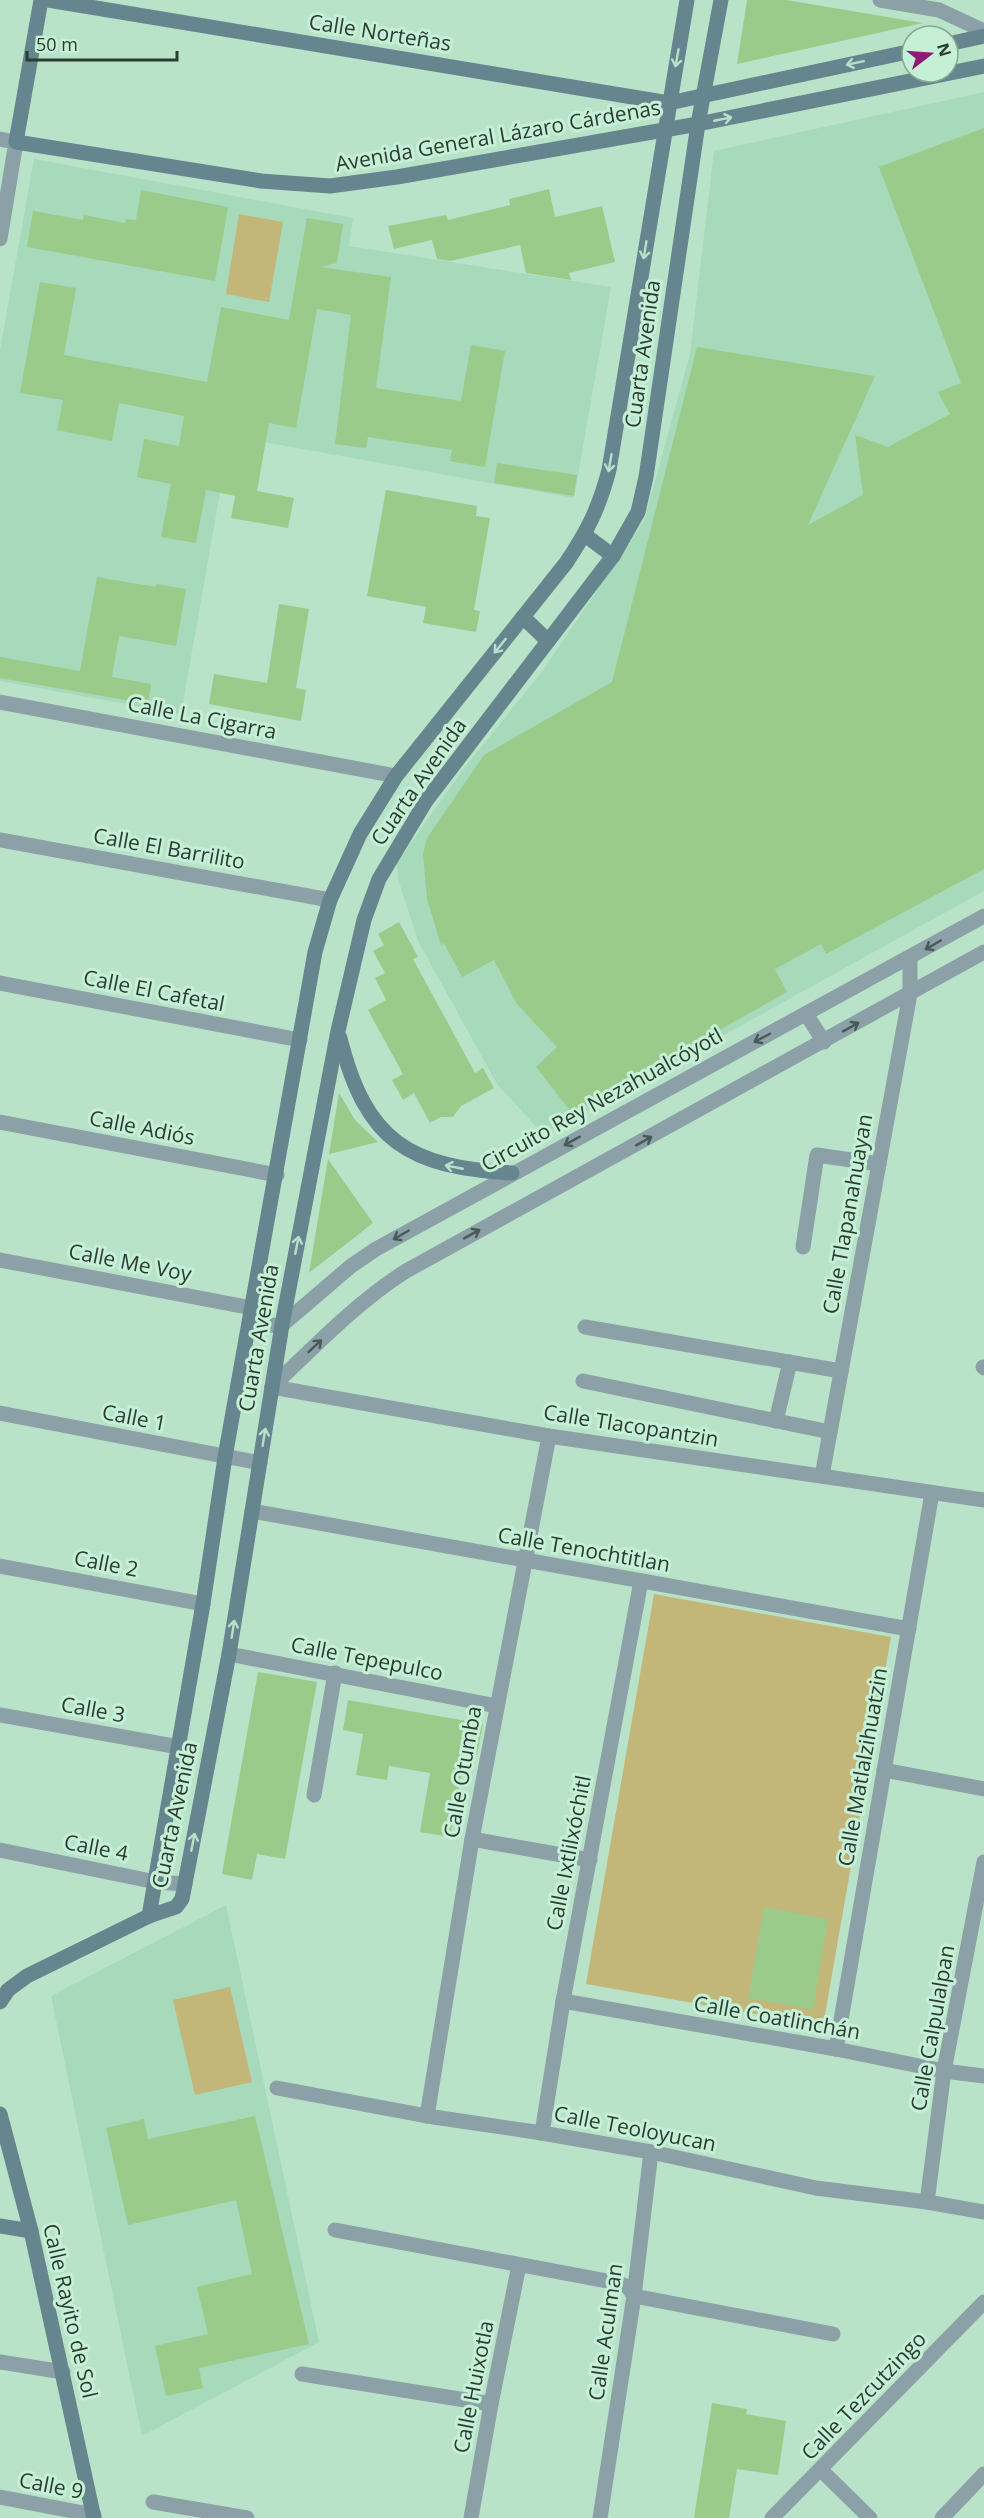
<svg xmlns="http://www.w3.org/2000/svg" width="984" height="2518" viewBox="0 0 984 2518" font-family="'Open Sans',sans-serif">
<style>
.built{fill:#a7d9bb}
.green{fill:#c3b679}
.building{fill:#9acb8a}
.lines{fill:none;stroke-linecap:round;stroke-linejoin:round}
.street{stroke:#8ba0a7;stroke-width:15}
.secondary{stroke:#66868f;stroke-width:15}
.oneway{stroke:#b7e0cb}
.oneway2{stroke:#485a55}
.labels{text-anchor:middle;stroke-width:6;stroke-linejoin:round;paint-order:stroke}
.street-label{font-size:21px;fill:#2b3c32;stroke:#c5f0d6}
</style>
<rect width="100%" height="100%" fill="#b9e3c9"/>
<g class="built">
<polygon points="984,92 984,891 551,1131 539,1130 497,1084 418,941 398,879 397,863 461,772 544,669 644,521 690,354 714,151"/>
<polygon points="34,159 353,218 349,246 611,287 574,498 230,436 181,714 0,681 0,350"/>
<polygon points="226,1905 319,2342 142,2436 51,1996"/>
</g>
<g class="green">
<polygon points="239,214 283,222 269,302 226,294"/>
<polygon points="654,1594 891,1637 823,2026 586,1984"/>
<polygon points="230,1987 252,2082 195,2095 173,2000"/>
</g>
<g class="building">
<polygon points="747,0 786,0 923,23 737,64"/>
<polygon points="984,128 984,869 826,954 821,944 775,969 787,992 572,1113 536,1067 557,1047 517,1004 494,960 462,977 444,943 441,945 427,899 423,854 427,838 484,755 612,682 697,347 875,376 808,525 863,495 855,435 888,447 950,414 938,392 961,383 879,167"/>
<polygon points="549,189 555,217 602,206 615,262 569,273 571,280 526,273 520,245 450,261 437,259 432,240 394,249 388,226 446,215 448,220 510,205 509,199"/>
<polygon points="141,190 228,207 215,281 27,247 33,211 83,220 84,215 125,223 126,219 136,220"/>
<polygon points="307,218 343,224 337,263 320,267 391,277 376,388 461,401 471,345 505,351 485,467 450,461 452,450 368,437 366,448 335,444 351,315 317,309 296,428 269,423 257,491 294,498 288,528 231,518 235,496 206,490 196,543 161,537 171,484 137,477 144,439 179,446 184,416 119,403 112,441 57,430 63,400 20,393 40,282 76,288 64,355 207,382 221,307 289,320"/>
<polygon points="497,463 577,475 574,496 494,483"/>
<polygon points="386,490 477,506 476,516 490,518 474,610 480,611 476,632 423,623 426,607 367,596"/>
<polygon points="97,577 156,587 156,584 186,589 176,646 119,636 112,677 151,684 148,704 0,678 0,657 80,671"/>
<polygon points="279,604 309,609 296,688 306,690 301,721 209,704 214,674 267,683"/>
<polygon points="399,922 418,957 413,959 475,1073 483,1068 494,1088 461,1106 453,1117 441,1117 430,1123 414,1093 403,1100 392,1080 403,1074 368,1010 386,1000 375,978 385,973 373,951 384,945 378,934"/>
<polygon points="339,1093 355,1120 378,1142 329,1154"/>
<polygon points="328,1159 373,1223 309,1273"/>
<polygon points="258,1672 317,1682 285,1859 257,1854 252,1880 222,1874"/>
<polygon points="348,1700 483,1724 477,1755 465,1753 450,1837 420,1832 430,1773 389,1766 387,1780 356,1775 363,1734 343,1730"/>
<polygon points="764,1907 828,1919 813,2010 748,1998"/>
<polygon points="255,2116 309,2344 199,2368 203,2388 166,2396 155,2346 208,2334 197,2287 252,2274 236,2200 128,2225 106,2128 144,2119 148,2139"/>
<polygon points="712,2403 747,2409 746,2414 786,2421 778,2475 737,2469 729,2518 694,2518"/>
</g>
<g class="lines">
<g class="street">
<polyline points="880,0 939,10 984,31"/>
<polyline points="0,139 16,142 0,239"/>
<polyline points="0,702 396,776"/>
<polyline points="0,840 330,900"/>
<polyline points="0,983 300,1040"/>
<polyline points="806,1014 824,1042"/>
<polyline points="0,1122 277,1175"/>
<polyline points="803,1247 817,1155 879,1164"/>
<polyline points="0,1260 252,1308"/>
<polyline points="249,1326 282,1325 351,1266 376,1249 984,916"/>
<polyline points="585,1327 841,1371"/>
<polyline points="983,1367 984,1368"/>
<polyline points="583,1381 830,1432"/>
<path d="M 272,1387 C 315,1346 356,1303 406,1271 L 984,952"/>
<polyline points="272,1387 549,1436 984,1500"/>
<polyline points="0,1413 260,1463"/>
<polyline points="776,1421 790,1362"/>
<polyline points="822,1476 910,994 910,958"/>
<polyline points="252,1511 909,1629"/>
<polyline points="0,1566 203,1604"/>
<polyline points="229,1654 497,1706"/>
<polyline points="0,1715 179,1747"/>
<polyline points="884,1770 984,1789"/>
<polyline points="314,1795 335,1673"/>
<polyline points="472,1839 590,1860"/>
<polyline points="0,1850 156,1882 185,1884"/>
<polyline points="563,2001 836,2049 944,2071 984,2076"/>
<polyline points="836,2049 932,1493"/>
<polyline points="277,2088 427,2116 542,2133 651,2152 816,2188 927,2202 984,2212"/>
<polyline points="427,2116 472,1839 549,1436"/>
<polyline points="542,2133 563,2001 641,1581"/>
<polyline points="927,2202 944,2071 984,1862"/>
<polyline points="335,2230 618,2283 628,2287 634,2296 833,2334"/>
<polyline points="0,2362 63,2372"/>
<polyline points="302,2374 491,2404"/>
<polyline points="821,2470 870,2518"/>
<polyline points="0,2497 94,2515"/>
<polyline points="153,2502 247,2518"/>
<polyline points="471,2518 491,2404 519,2265"/>
<polyline points="600,2518 634,2296 651,2152"/>
<polyline points="772,2518 984,2302"/>
<polyline points="942,2518 984,2474"/>
</g>
<g class="secondary">
<polyline points="41,0 16,142 261,181 330,186 397,177 698,124 984,66"/>
<polyline points="48,0 669,103 912,51"/>
<polyline points="948,44 984,36"/>
<polyline points="585,535 613,556"/>
<polyline points="523,617 548,641"/>
<path d="M 340,1038 C 366,1142 409,1167 512,1173"/>
<path d="M 149,1916 L 203,1604 L 225,1457 L 315,952 L 330,900 L 360,834 L 396,776 L 566,563 C 588,530 599,508 609,470 L 687,0"/>
<polyline points="0,2002 8,1990 27,1976 149,1916 176,1907 182,1899 229,1654 282,1325 338,1031 364,920 379,879 426,801 613,556 638,512 646,477 698,124 721,0"/>
<polyline points="0,2114 31,2231 94,2518"/>
<polyline points="0,2226 31,2231"/>
</g>
</g>
<defs><path id="oneway-shaft" d="M-6 0H5M1.5-3L5.5 0L1.5 3" fill="none" stroke-width="1.6" stroke-linecap="round" stroke-linejoin="round" transform="scale(1.5)"/></defs>
<g class="oneway">
<use href="#oneway-shaft" transform="translate(677 58) rotate(100)"/>
<use href="#oneway-shaft" transform="translate(855 63) rotate(168)"/>
<use href="#oneway-shaft" transform="translate(723 119) rotate(-11)"/>
<use href="#oneway-shaft" transform="translate(645 250) rotate(99)"/>
<use href="#oneway-shaft" transform="translate(610 463) rotate(100)"/>
<use href="#oneway-shaft" transform="translate(500 646) rotate(129)"/>
<use href="#oneway-shaft" transform="translate(454 1167) rotate(-169)"/>
<use href="#oneway-shaft" transform="translate(297 1245) rotate(-79)"/>
<use href="#oneway-shaft" transform="translate(264 1437) rotate(-81)"/>
<use href="#oneway-shaft" transform="translate(233 1629) rotate(-81)"/>
<use href="#oneway-shaft" transform="translate(193 1842) rotate(-79)"/>
</g>
<g class="oneway2">
<use href="#oneway-shaft" transform="translate(933 945) rotate(150)"/>
<use href="#oneway-shaft" transform="translate(851 1027) rotate(-29)"/>
<use href="#oneway-shaft" transform="translate(762 1038) rotate(152)"/>
<use href="#oneway-shaft" transform="translate(572 1141) rotate(151)"/>
<use href="#oneway-shaft" transform="translate(644 1141) rotate(-29)"/>
<use href="#oneway-shaft" transform="translate(472 1234) rotate(-29)"/>
<use href="#oneway-shaft" transform="translate(401 1235) rotate(150)"/>
<use href="#oneway-shaft" transform="translate(315 1346) rotate(-43)"/>
</g>
<g class="labels">
<g class="street-label">
<text transform="translate(380 33) rotate(9)" y="7">Calle Norteñas</text>
<text transform="translate(498 136) rotate(-10)" y="7">Avenida General Lázaro Cárdenas</text>
<text transform="translate(643 354) rotate(-82)" y="7">Cuarta Avenida</text>
<text transform="translate(202 718) rotate(11)" y="7">Calle La Cigarra</text>
<text transform="translate(419 782) rotate(-55)" y="7">Cuarta Avenida</text>
<text transform="translate(169 849) rotate(10)" y="7">Calle El Barrilito</text>
<text transform="translate(154 991) rotate(11)" y="7">Calle El Cafetal</text>
<text transform="translate(602 1100) rotate(-29)" y="7">Circuito Rey Nezahualcóyotl</text>
<text transform="translate(142 1128) rotate(11)" y="7">Calle Adiós</text>
<text transform="translate(848 1214) rotate(-80)" y="7">Calle Tlapanahuayan</text>
<text transform="translate(130 1263) rotate(11)" y="7">Calle Me Voy</text>
<text transform="translate(259 1338) rotate(-80)" y="7">Cuarta Avenida</text>
<text transform="translate(134 1418) rotate(11)" y="7">Calle 1</text>
<text transform="translate(631 1426) rotate(9)" y="7">Calle Tlacopantzin</text>
<text transform="translate(584 1550) rotate(10)" y="7">Calle Tenochtitlan</text>
<text transform="translate(106 1564) rotate(11)" y="7">Calle 2</text>
<text transform="translate(367 1659) rotate(11)" y="7">Calle Tepepulco</text>
<text transform="translate(93 1710) rotate(10)" y="7">Calle 3</text>
<text transform="translate(863 1767) rotate(-80)" y="7">Calle Matlalzihuatzin</text>
<text transform="translate(463 1772) rotate(-80)" y="7">Calle Otumba</text>
<text transform="translate(175 1815) rotate(-78)" y="7">Cuarta Avenida</text>
<text transform="translate(96 1848) rotate(11)" y="7">Calle 4</text>
<text transform="translate(569 1853) rotate(-79)" y="7">Calle Ixtlilxóchitl</text>
<text transform="translate(777 2018) rotate(10)" y="7">Calle Coatlinchán</text>
<text transform="translate(933 2028) rotate(-80)" y="7">Calle Calpulalpan</text>
<text transform="translate(635 2129) rotate(11)" y="7">Calle Teoloyucan</text>
<text transform="translate(70 2311) rotate(77)" y="7">Calle Rayito de Sol</text>
<text transform="translate(606 2332) rotate(-82)" y="7">Calle Aculman</text>
<text transform="translate(474 2387) rotate(-79)" y="7">Calle Huixotla</text>
<text transform="translate(864 2396) rotate(-46)" y="7">Calle Tezcutzingo</text>
<text transform="translate(51 2486) rotate(11)" y="7">Calle 9</text>
</g>
</g>
<g transform="translate(930 54) rotate(73)"><circle r="28" fill="#c5f0d6" stroke="#87a894" stroke-width="1.5"/>
<path d="M0-4.5L10 22L0 15L-10 22Z" fill="#901a78"/>
<text y="-9" font-size="16" font-weight="bold" text-anchor="middle" fill="#2b3c32">N</text>
</g>
<path d="M27 51v9h150v-9" fill="none" stroke="#2b3c32" stroke-width="3"/>
<text x="36" y="51" font-size="18" fill="#2b3c32" stroke="#c5f0d6" stroke-width="4.5" paint-order="stroke">50 m</text>
</svg>
